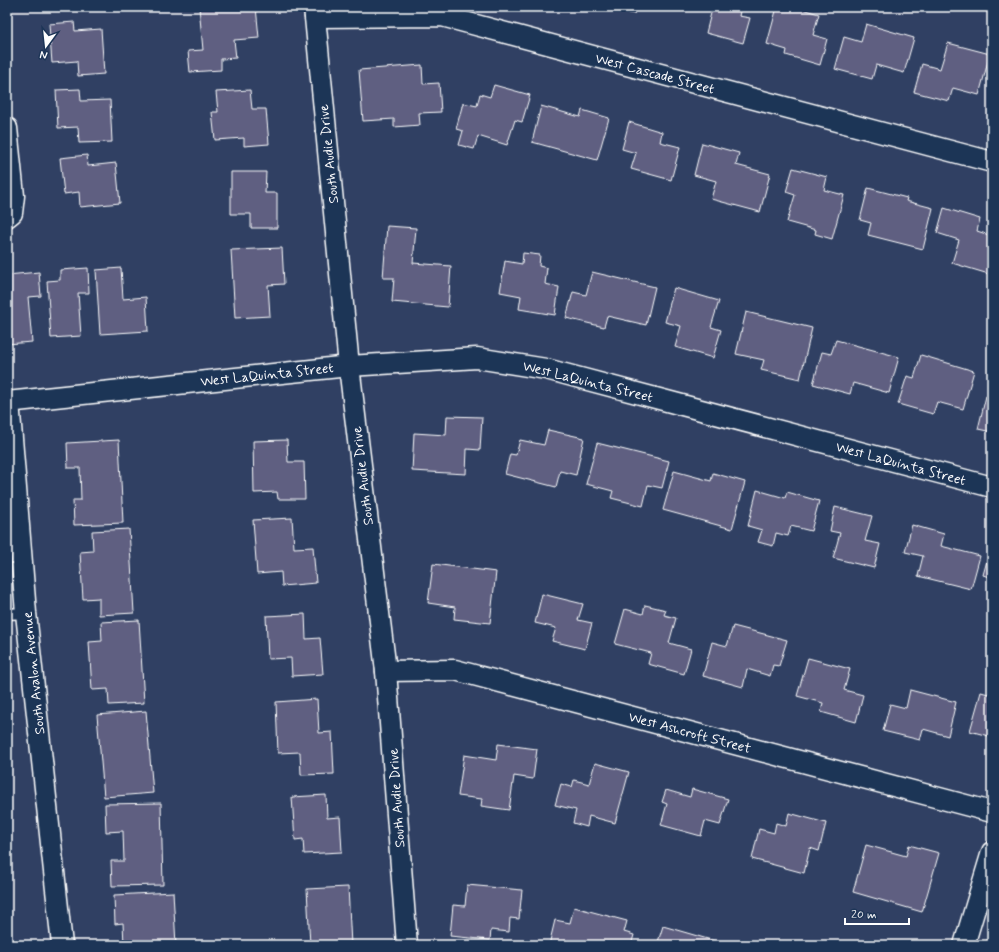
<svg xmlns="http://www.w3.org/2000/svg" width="999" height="952" viewBox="0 0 999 952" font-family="Mynerve,sans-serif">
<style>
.building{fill:#5e5e81;stroke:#fff}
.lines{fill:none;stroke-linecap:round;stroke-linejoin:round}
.lane-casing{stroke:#fff;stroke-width:13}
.street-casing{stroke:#fff;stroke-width:23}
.lane{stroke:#1d3557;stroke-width:10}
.street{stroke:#1d3557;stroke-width:20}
.labels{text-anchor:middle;stroke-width:4;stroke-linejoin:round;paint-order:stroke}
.street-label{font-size:14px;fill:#fff;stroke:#1d3557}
</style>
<rect width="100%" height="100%" fill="#304063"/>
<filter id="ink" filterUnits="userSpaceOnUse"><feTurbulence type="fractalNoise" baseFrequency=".025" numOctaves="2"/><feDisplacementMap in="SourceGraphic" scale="8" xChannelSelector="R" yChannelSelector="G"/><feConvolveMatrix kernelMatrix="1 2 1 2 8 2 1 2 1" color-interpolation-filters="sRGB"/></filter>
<g filter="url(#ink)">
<g class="building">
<polygon points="59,7 92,7 60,10"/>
<polygon points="199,7 256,7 259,38 234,40 236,58 221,59 221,70 190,72 188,51 203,50"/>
<polygon points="606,7 636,7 634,14"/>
<polygon points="704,7 741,7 739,16 750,18 743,43 706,33 712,9"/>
<polygon points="777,7 795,7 819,14 813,35 827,39 820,65 786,55 787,50 767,44"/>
<polygon points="74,22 75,31 101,29 104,74 78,76 77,61 52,63 49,24"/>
<polygon points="866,24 914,38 904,73 876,65 872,79 835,69 844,37 861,42"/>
<polygon points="948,43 990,54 979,95 953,88 949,101 914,92 922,64 940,69"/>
<polygon points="422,65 423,84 439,83 441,112 419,113 420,125 394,127 394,119 363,121 359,70"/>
<polygon points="494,85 530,95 522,122 515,120 507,145 478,136 474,149 459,145 463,131 456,129 463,103 477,106 480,94 490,97"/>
<polygon points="80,89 81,101 110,100 112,142 79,143 78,127 58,128 56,90"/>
<polygon points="250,90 252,109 266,109 269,144 244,146 244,138 215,140 212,112 218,112 216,92"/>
<polygon points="541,106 580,117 582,110 609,118 597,160 532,142"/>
<polygon points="629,122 662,132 660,142 680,147 671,180 631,169 636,153 622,149"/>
<polygon points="702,143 739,153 736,165 770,174 760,212 711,199 716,181 694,175"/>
<polygon points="87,155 88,166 116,163 120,203 80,207 79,192 64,194 60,158"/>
<polygon points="793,168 827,177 824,190 844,195 832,239 815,234 816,230 787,222 795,195 786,192"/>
<polygon points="231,172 266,172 265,193 277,193 277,228 251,228 251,214 231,214"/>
<polygon points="868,188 907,198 906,201 933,208 923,249 868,235 871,223 860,220"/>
<polygon points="944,208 980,219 977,231 992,236 992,275 952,263 959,240 937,233"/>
<polygon points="387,226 416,228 413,263 451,266 448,307 392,302 394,278 383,278"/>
<polygon points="282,248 284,284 268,285 270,316 235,318 231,250"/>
<polygon points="523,253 540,255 539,266 547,268 545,284 559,287 555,315 519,309 521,296 500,292 505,261 522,264"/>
<polygon points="88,268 89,293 78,293 81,336 51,338 47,281 60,280 60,270"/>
<polygon points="121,268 123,299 146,297 148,331 100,334 96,270"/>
<polygon points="39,272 41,296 28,297 32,342 7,344 7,275"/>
<polygon points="592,272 655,287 646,325 607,316 604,327 566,318 573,292 586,295"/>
<polygon points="674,288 719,301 711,327 721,330 713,358 675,347 681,326 665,322"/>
<polygon points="746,312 812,328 800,379 761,370 764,360 736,354"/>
<polygon points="836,340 899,357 889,393 853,383 850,394 813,384 822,352 831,354"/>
<polygon points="921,355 974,371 963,409 937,402 933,414 898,404 907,376 914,378"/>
<polygon points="986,396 992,398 992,432 978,429"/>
<polygon points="447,416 482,417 480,450 467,449 466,474 412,471 414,433 446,435"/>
<polygon points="548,430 584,438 576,475 560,471 556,487 505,474 510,454 516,455 520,440 544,445"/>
<polygon points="119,440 123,523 74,525 73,500 81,500 80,468 68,468 67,443"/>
<polygon points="287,440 288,462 304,462 305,499 278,499 277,492 254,493 253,441"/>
<polygon points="597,443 669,461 662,488 648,485 643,506 611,498 613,491 586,484"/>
<polygon points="674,471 711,481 713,473 745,482 732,529 663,510"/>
<polygon points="757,490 785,498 787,492 819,501 811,531 791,526 788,536 776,533 773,546 758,542 762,530 748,526"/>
<polygon points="835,507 872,516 865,541 880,544 874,568 833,558 840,533 830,531"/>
<polygon points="292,518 294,548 313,547 316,583 282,586 281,572 257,574 253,520"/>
<polygon points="912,525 944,534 941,546 980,556 971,589 918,576 923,556 905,552"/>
<polygon points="129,529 134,613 99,615 99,598 83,599 80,552 93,551 92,531"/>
<polygon points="990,550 992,550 992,578 983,575"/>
<polygon points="433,564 496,572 490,623 454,619 455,607 428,603"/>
<polygon points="542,594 583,604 578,620 592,623 585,649 552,641 556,628 535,623"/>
<polygon points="645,605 666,610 664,615 676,618 669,643 691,649 684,674 648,664 651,653 615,644 625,609 643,614"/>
<polygon points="305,614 306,639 320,638 323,674 292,676 291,658 268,659 266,616"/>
<polygon points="139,620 144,703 109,705 108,689 92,690 89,642 102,641 101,622"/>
<polygon points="733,626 787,640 779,666 773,665 770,676 747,669 743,687 703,676 712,642 727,646"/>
<polygon points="808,658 850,669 844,690 863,695 856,722 821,712 823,703 797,696"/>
<polygon points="910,690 956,702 948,736 923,729 920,740 883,731 890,704 906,708"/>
<polygon points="981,692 992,695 992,737 970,731"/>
<polygon points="317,699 319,733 332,732 334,774 301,775 300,752 278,753 276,702"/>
<polygon points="146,711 153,793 104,797 97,715"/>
<polygon points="498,744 537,749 533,779 514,776 509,810 481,806 482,799 458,796 464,755 496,760"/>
<polygon points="595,763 629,772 615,823 589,816 587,827 573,823 576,810 555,805 561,784 572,787 574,780 589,784"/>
<polygon points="692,789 728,799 720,825 705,821 701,836 661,825 667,804 662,802 666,790 690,797"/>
<polygon points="326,795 327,818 340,817 342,852 304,854 303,839 295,840 292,797"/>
<polygon points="161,803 163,885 112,886 111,861 124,861 123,831 106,832 105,804"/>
<polygon points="789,813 826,823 819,851 810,848 804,873 752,859 759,829 774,833 776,823 786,826"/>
<polygon points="866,845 906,856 909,845 939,853 922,912 853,892"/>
<polygon points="467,885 522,890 519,919 510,918 509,932 491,930 490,940 450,936 453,905 465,906"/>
<polygon points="348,887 351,945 310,945 307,889"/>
<polygon points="173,892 176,945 124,945 123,923 115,924 114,895"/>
<polygon points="574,907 627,921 624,932 634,935 631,945 549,945 555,920 570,923"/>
<polygon points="663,926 725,944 724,945 657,945"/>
</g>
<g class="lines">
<defs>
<polyline id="lane" points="7,614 26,613"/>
<g id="street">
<polyline points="314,7 349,366 386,671 407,945"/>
<polyline points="315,17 442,16 992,162"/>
<polyline points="7,128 14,196 12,213 7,217"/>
<polyline points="9,401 26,613 62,945"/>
<polyline points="7,402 349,366 477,358 546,369 992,487"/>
<polyline points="386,671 455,670 992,812"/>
<polyline points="964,945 992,852"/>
</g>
</defs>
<use href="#lane" class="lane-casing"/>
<use href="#street" class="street-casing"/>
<use href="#lane" class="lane"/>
<use href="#street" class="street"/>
</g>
</g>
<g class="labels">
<g class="street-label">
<text transform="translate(655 73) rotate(15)" y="5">West Cascade Street</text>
<text transform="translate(328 154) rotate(-96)" y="5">South Audie Drive</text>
<text transform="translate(267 374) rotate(-6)" y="5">West LaQuinta Street</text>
<text transform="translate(588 381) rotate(14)" y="5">West LaQuinta Street</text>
<text transform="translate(901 463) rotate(15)" y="5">West LaQuinta Street</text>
<text transform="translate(362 476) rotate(-97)" y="5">South Audie Drive</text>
<text transform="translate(33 673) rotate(-96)" y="5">South Avalon Avenue</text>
<text transform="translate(690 732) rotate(15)" y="5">West Ashcroft Street</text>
<text transform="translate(396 798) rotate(-94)" y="5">South Audie Drive</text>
</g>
</g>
<rect width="999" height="952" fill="none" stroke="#1d3557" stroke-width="24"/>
<rect x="12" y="12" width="975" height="928" fill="none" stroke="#fff" stroke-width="1.5" filter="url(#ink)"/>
<g transform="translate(46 46) rotate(195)" stroke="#1d3557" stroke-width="3" paint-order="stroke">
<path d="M0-3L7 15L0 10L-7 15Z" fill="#ffffff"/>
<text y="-6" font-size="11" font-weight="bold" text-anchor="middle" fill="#ffffff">N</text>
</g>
<path d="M845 918v6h64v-6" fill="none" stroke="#ffffff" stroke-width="2"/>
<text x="851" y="918" font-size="12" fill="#ffffff" stroke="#1d3557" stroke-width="3" paint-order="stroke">20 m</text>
</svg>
